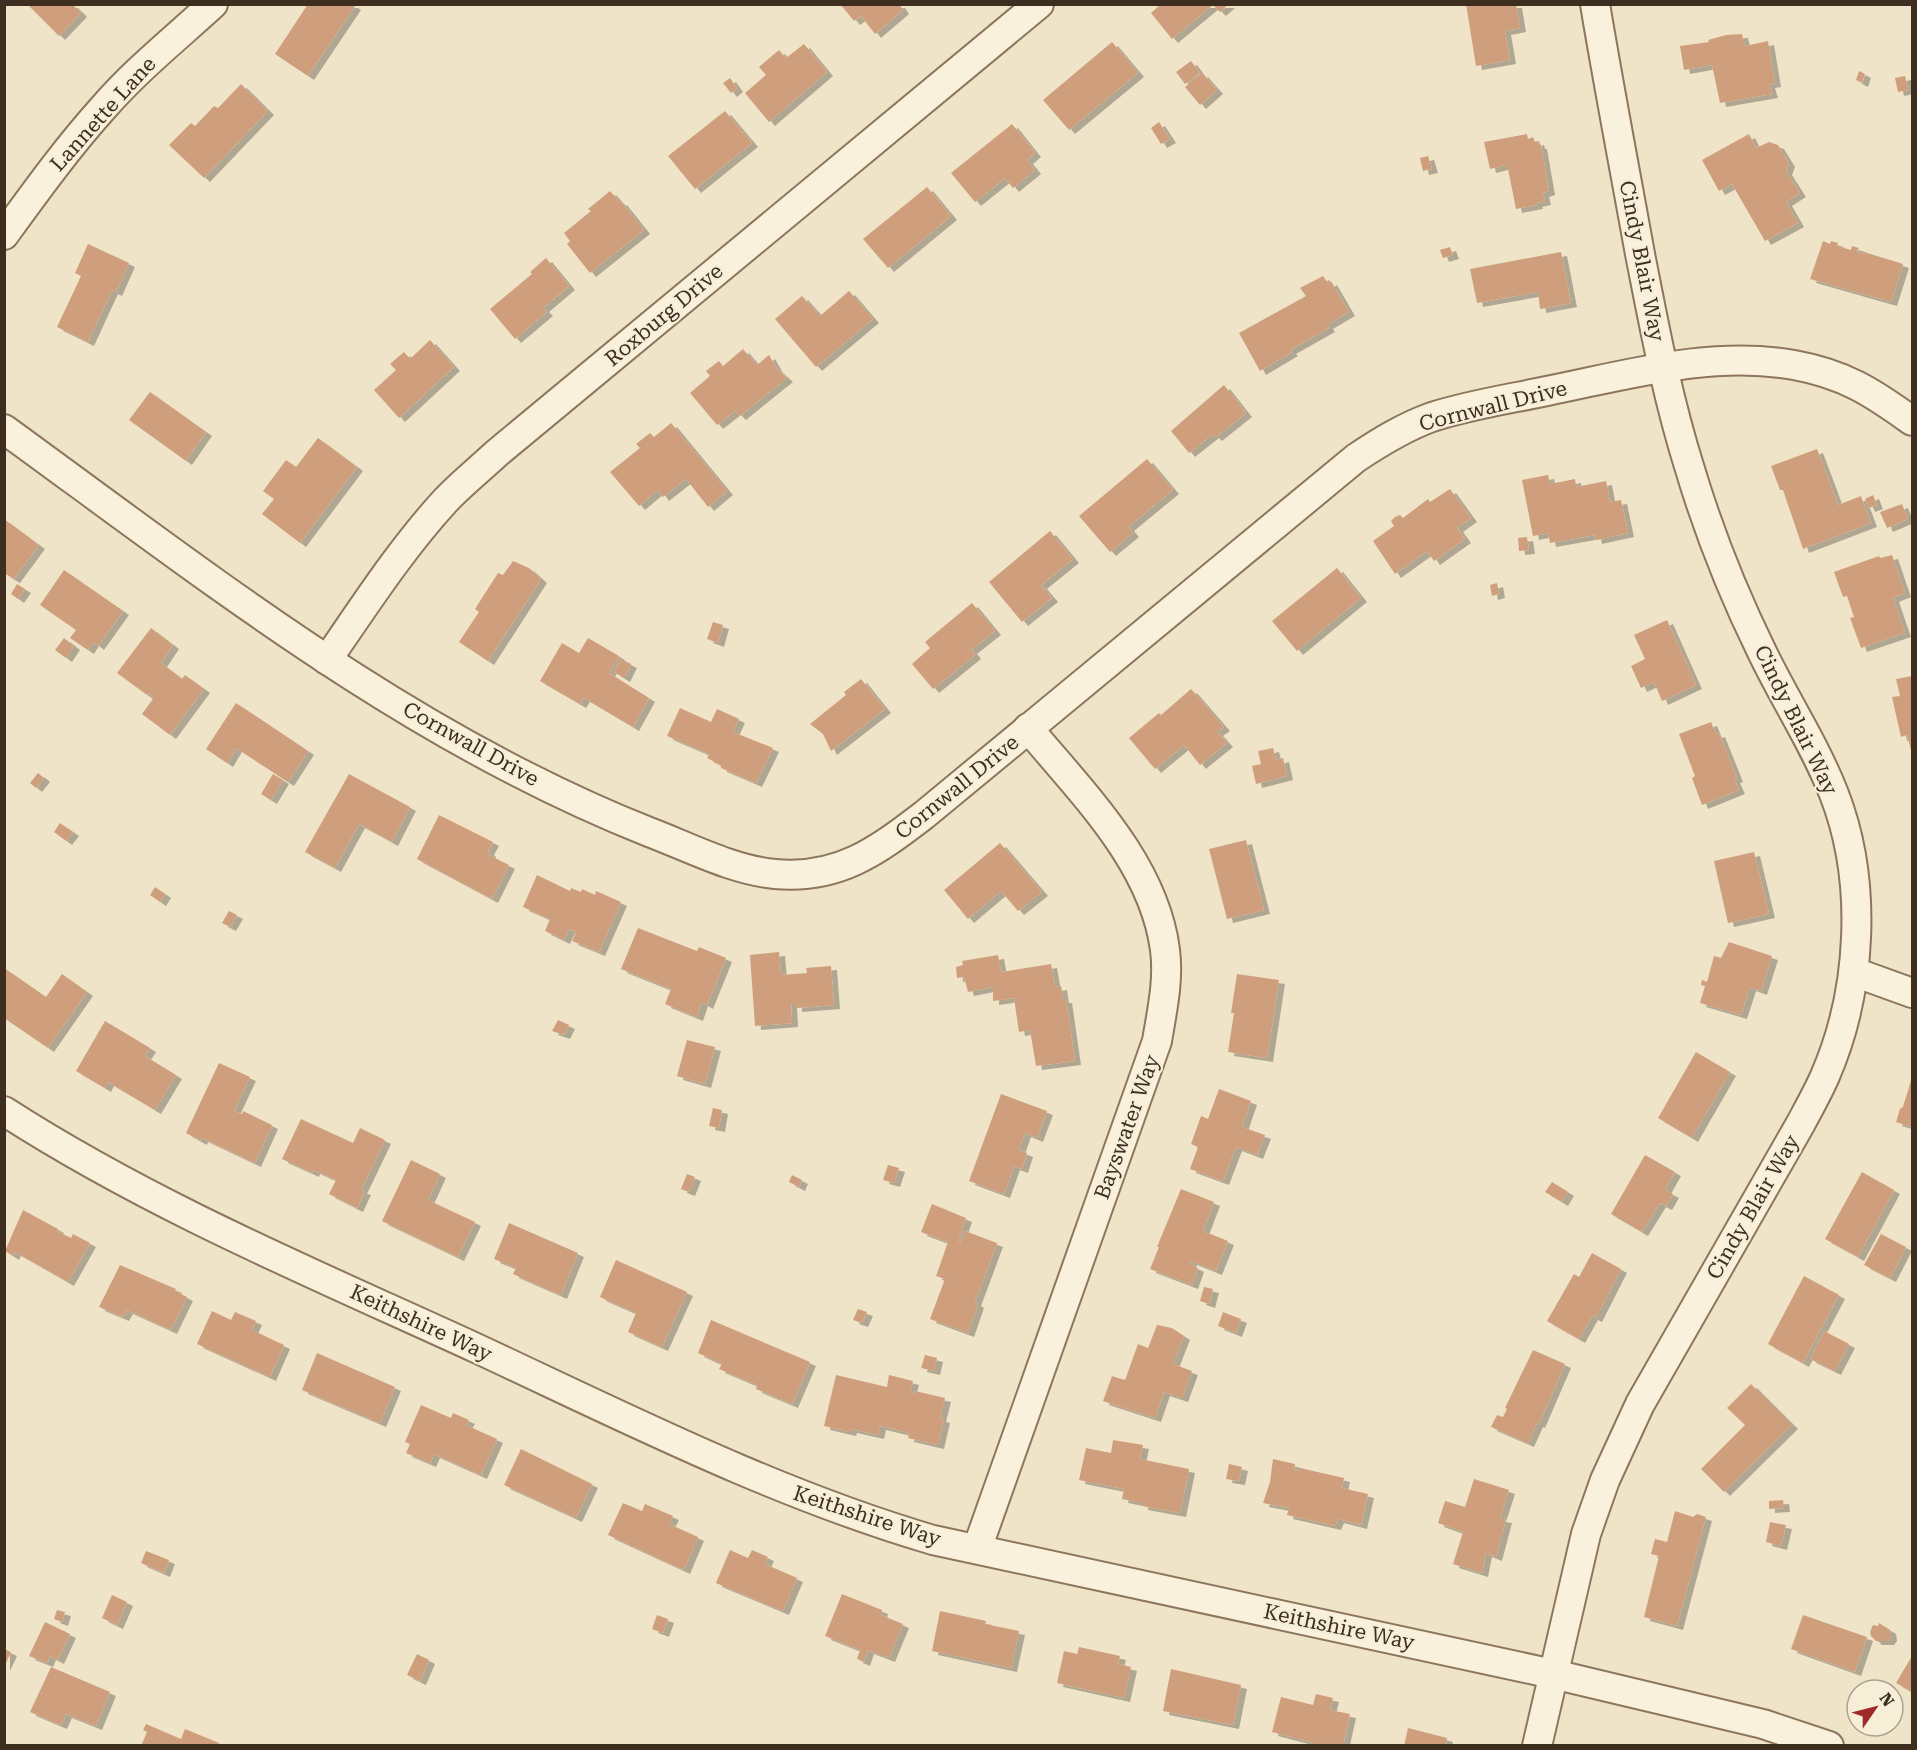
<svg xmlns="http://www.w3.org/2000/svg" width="1917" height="1750" viewBox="0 0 1917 1750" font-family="'Roboto Serif',serif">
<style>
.building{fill:#cf9f7d;filter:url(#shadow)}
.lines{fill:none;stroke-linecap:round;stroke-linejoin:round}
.street-casing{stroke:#8d765c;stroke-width:32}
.street{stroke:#faf1dc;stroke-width:28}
.labels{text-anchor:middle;stroke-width:4.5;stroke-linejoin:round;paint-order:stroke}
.street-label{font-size:21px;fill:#3d2e20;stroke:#f7eed8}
</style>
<defs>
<filter id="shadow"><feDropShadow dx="6" dy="4" stdDeviation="0" flood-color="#0004"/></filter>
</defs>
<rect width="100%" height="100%" fill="#f0e4c8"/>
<g class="building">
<polygon points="27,4 72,4 81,13 59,36"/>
<polygon points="308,4 352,4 355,6 308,76 275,54"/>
<polygon points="840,4 899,4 903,10 875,34 861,16 854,21"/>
<polygon points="1161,4 1229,4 1220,12 1213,5 1172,39 1151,13"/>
<polygon points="1466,4 1516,4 1520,28 1505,31 1510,60 1476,66"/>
<polygon points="1742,34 1745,46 1768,41 1775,83 1769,84 1772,94 1720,103 1712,65 1684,70 1680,46 1709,42 1708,40 1726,35"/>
<polygon points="1112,42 1138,73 1069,130 1043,100"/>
<polygon points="804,44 827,72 769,122 745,93 766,75 759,67 779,50 786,58"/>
<polygon points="1191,61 1200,73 1185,84 1176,72"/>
<polygon points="1859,71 1865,74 1862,83 1856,80"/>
<polygon points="1202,73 1217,90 1200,105 1185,87"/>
<polygon points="1905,76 1908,90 1898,92 1895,78"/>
<polygon points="730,78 737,88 731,93 723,83"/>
<polygon points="241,84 268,111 204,178 169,145 191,123 195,126 214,106 218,108"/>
<polygon points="725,111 752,143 695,189 668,156"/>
<polygon points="1159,122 1170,139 1161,144 1151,128"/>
<polygon points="1012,124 1035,153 1027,160 1035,170 1013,188 1005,178 975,202 951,173"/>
<polygon points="1527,134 1528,139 1533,137 1535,142 1538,141 1539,145 1541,145 1549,191 1543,193 1545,201 1536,203 1537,205 1516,209 1508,169 1506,170 1506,165 1490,169 1484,142"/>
<polygon points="1749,134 1756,148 1769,142 1778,145 1789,163 1786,171 1800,193 1786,202 1798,223 1765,241 1732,184 1719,191 1702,160"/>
<polygon points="1428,156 1432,169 1423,171 1420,158"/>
<polygon points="927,187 951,216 888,268 863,239"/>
<polygon points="610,191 620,202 621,201 644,230 590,273 567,244 570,241 564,233 591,211 588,209"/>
<polygon points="1823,241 1830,244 1831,241 1838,243 1837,246 1851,250 1852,246 1859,248 1857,252 1863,254 1864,252 1903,264 1891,302 1810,279"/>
<polygon points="88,244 129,263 116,292 112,290 88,342 57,327 81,276 75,273"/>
<polygon points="1450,247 1453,255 1443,258 1440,250"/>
<polygon points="1561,252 1571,303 1540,309 1538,292 1477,303 1470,269"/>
<polygon points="546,258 569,286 543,308 547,312 515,339 490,309 532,274 530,272"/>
<polygon points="1323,276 1328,283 1331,281 1349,312 1327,325 1329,328 1290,350 1292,352 1260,371 1239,333 1306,296 1300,288"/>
<polygon points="849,291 873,319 816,367 775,319 802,296 820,316"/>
<polygon points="430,340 454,367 399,418 374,390 396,370 390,364 404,352 410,359"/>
<polygon points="743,349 757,365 769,355 777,369 787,378 740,416 735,411 717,425 690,393 710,376 706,371 719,361 723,366"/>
<polygon points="1224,385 1246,413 1216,437 1213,434 1189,453 1171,431"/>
<polygon points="150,392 206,432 186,461 129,420"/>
<polygon points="671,423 727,491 708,507 686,479 663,497 658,490 639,506 610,472 640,448 636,444 650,433 654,437"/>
<polygon points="318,438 357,467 300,543 262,514 274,499 263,491 286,460 296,467"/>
<polygon points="1817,449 1838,505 1861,496 1871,523 1803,549 1783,490 1780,490 1771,466"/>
<polygon points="1147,459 1173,490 1128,527 1133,533 1110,552 1079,516"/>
<polygon points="1548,475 1550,484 1575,479 1576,487 1606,481 1610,502 1621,500 1628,533 1596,540 1595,535 1550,543 1548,533 1533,536 1522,480"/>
<polygon points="1450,489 1471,518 1457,528 1465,539 1434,561 1427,551 1395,574 1373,541 1394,526 1391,521 1395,517 1400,515 1403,518 1428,499 1430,502"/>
<polygon points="1873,495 1877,505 1869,508 1865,499"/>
<polygon points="1902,504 1908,519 1887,528 1880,512"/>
<polygon points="4,519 39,545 14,579 4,573"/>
<polygon points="1050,531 1073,559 1041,585 1052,598 1022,622 989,582"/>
<polygon points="1527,537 1529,550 1519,551 1518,538"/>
<polygon points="1892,555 1905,593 1893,598 1905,633 1861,648 1850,618 1854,617 1847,596 1843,597 1834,572 1879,556 1880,558"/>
<polygon points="513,561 529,568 541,579 488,661 459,642 479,612 475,609 498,573 503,575"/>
<polygon points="1337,568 1361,598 1297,651 1272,621"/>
<polygon points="64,570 123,611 98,646 93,642 88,650 70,638 76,630 40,605"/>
<polygon points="1497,583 1499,594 1492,596 1490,585"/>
<polygon points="17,584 25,589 18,599 11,594"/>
<polygon points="972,603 995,631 971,650 975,655 933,689 912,664 930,648 925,642"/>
<polygon points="1667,620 1696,685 1662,701 1654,682 1641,688 1631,666 1645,659 1634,635"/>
<polygon points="713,622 723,625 718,643 707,639"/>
<polygon points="151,628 173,645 161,663 182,679 185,675 204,689 170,735 142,714 153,699 151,698 153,696 148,693 147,695 117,673"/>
<polygon points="64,638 74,646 66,658 55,650"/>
<polygon points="588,638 619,656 609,673 649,698 633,727 584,698 580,704 540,681 562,643 579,653"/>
<polygon points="621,659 631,664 624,678 614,672"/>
<polygon points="1912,676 1912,750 1911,750 1907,735 1901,737 1892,697 1900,696 1896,679"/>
<polygon points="861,679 885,709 831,751 823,734 810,724 846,695 844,692"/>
<polygon points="1191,689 1224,727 1217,732 1227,743 1200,765 1184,745 1155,769 1129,738 1159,713 1161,715"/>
<polygon points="236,703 308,751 288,782 236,748 227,763 206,749"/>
<polygon points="680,708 711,722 717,709 739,719 733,732 773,748 756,783 721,768 721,765 707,758 709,754 667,736"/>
<polygon points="1711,722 1716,734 1719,733 1737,778 1734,779 1739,790 1702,805 1692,778 1695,776 1679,734"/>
<polygon points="1273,748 1276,760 1283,758 1287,776 1256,784 1252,766 1261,764 1258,751"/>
<polygon points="38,773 44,778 36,788 30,783"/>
<polygon points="273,774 283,780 271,800 261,794"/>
<polygon points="349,774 410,807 392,842 359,824 335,868 305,852"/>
<polygon points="439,815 493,842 488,851 490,853 489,855 509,865 492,899 417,859"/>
<polygon points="60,823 73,832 66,841 54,832"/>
<polygon points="1246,840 1264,910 1227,919 1209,849"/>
<polygon points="1000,843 1042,892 1018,911 1001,891 968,919 944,890"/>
<polygon points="1754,852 1769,914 1728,923 1714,861"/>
<polygon points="537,875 570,891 571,888 581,892 582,889 595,895 596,891 621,902 599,952 572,941 576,932 569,929 564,940 545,931 550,919 523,907"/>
<polygon points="155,887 165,894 160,902 150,895"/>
<polygon points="229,911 237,915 230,927 222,923"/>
<polygon points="638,928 697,951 699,947 726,958 707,1005 702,1002 697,1017 665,1004 671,989 621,969"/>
<polygon points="1729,942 1772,956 1761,991 1750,987 1741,1015 1700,1003 1705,986 1701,985 1702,980 1707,982 1714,956 1721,958"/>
<polygon points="779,952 781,975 807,973 806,968 831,966 834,1005 796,1008 796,1004 791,1004 792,1023 755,1026 750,955"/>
<polygon points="998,955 1001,972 1051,964 1055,987 1061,986 1063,999 1066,999 1075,1061 1036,1066 1030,1030 1019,1032 1014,998 993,1001 993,987 968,992 964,977 957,978 956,967 963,965 962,961"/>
<polygon points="4,968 46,997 62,974 87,992 48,1048 4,1018"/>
<polygon points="1237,974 1279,980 1267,1058 1228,1052 1234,1013 1231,1013"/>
<polygon points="558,1020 569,1025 564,1035 552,1031"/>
<polygon points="105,1021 150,1048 145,1056 176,1075 155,1110 108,1082 105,1088 76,1071"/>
<polygon points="687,1040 715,1047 705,1084 677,1076"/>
<polygon points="1696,1052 1730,1072 1692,1138 1658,1118"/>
<polygon points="219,1063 250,1077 234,1111 242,1114 243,1111 272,1125 255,1163 202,1138 201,1141 186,1133"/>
<polygon points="1912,1077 1912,1127 1896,1122 1900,1109 1903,1107"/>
<polygon points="1219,1089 1251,1101 1242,1127 1265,1135 1257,1155 1236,1147 1223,1181 1190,1169 1198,1147 1191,1144 1201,1116 1208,1119"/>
<polygon points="1001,1094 1047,1111 1037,1138 1025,1133 1019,1150 1027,1153 1022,1169 1014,1166 1004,1194 969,1181"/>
<polygon points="713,1108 722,1110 719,1128 709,1126"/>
<polygon points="301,1119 353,1143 360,1128 385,1140 361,1190 365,1191 357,1208 329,1194 336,1180 314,1170 313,1173 282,1159"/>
<polygon points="1645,1155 1675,1172 1665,1190 1673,1194 1666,1206 1660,1203 1642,1232 1611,1214"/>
<polygon points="411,1160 440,1174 428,1200 475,1222 458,1257 382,1221"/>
<polygon points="888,1165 899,1168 894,1183 883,1180"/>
<polygon points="1862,1172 1894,1190 1858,1257 1825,1239"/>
<polygon points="687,1174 695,1177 689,1192 681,1189"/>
<polygon points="792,1175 802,1180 799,1187 789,1182"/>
<polygon points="1552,1182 1568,1192 1562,1202 1545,1192"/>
<polygon points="1181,1189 1214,1202 1203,1231 1228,1241 1216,1271 1191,1261 1190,1264 1198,1268 1192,1285 1150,1269 1159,1247 1157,1247"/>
<polygon points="932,1204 966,1218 958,1242 960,1243 965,1231 997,1243 975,1302 978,1304 968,1333 930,1319 945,1279 936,1276 948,1242 921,1232"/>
<polygon points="23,1210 58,1229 57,1231 71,1238 73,1234 90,1243 68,1282 15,1252 13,1256 5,1251"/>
<polygon points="509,1223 578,1253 561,1295 513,1274 516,1268 494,1259"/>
<polygon points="1881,1234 1906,1247 1890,1278 1864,1265"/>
<polygon points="1592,1253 1621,1269 1596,1318 1592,1316 1579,1339 1547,1321 1574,1274 1579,1277"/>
<polygon points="616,1260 687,1292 662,1347 628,1332 636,1313 600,1297"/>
<polygon points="120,1265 176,1289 175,1291 187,1297 171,1330 127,1310 123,1317 99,1307"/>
<polygon points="1804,1276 1839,1295 1803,1363 1768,1344"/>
<polygon points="1204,1287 1213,1289 1209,1304 1200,1301"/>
<polygon points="858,1309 867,1312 862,1323 853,1320"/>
<polygon points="212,1311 231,1320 235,1312 256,1321 252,1330 284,1345 270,1377 197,1344"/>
<polygon points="1223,1312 1241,1319 1236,1333 1218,1326"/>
<polygon points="711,1320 810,1362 792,1404 756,1389 757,1385 719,1369 722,1364 698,1353"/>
<polygon points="1157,1325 1172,1328 1184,1336 1173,1364 1192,1371 1182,1398 1164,1392 1155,1418 1103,1401 1112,1376 1125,1380 1138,1344 1148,1348"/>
<polygon points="1824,1331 1849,1344 1835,1371 1810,1359"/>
<polygon points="1533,1350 1565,1364 1539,1424 1537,1423 1528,1443 1491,1427 1497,1415 1503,1417 1507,1409 1505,1408"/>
<polygon points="317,1353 395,1387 380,1423 302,1390"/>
<polygon points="925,1355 937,1358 934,1371 921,1368"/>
<polygon points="836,1375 887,1387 889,1375 913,1381 910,1393 914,1394 915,1391 945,1398 940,1418 944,1419 938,1445 908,1438 909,1433 880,1426 878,1435 851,1429 850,1432 824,1426"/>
<polygon points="1751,1384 1792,1425 1724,1492 1701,1469 1745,1425 1727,1408"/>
<polygon points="421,1405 451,1418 453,1413 469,1420 466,1425 497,1439 481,1475 434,1454 430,1463 406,1453 410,1444 405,1442"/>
<polygon points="1113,1440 1143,1445 1140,1459 1189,1469 1180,1513 1142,1506 1142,1503 1122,1499 1124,1489 1079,1480 1086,1448 1111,1453"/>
<polygon points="521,1449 592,1484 576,1518 504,1485"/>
<polygon points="1273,1459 1295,1464 1294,1469 1300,1471 1300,1468 1344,1478 1342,1488 1368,1494 1361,1525 1338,1519 1335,1526 1287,1515 1289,1508 1263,1503 1270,1482"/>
<polygon points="1229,1464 1242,1467 1239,1481 1226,1479"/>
<polygon points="1474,1479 1509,1490 1500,1518 1506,1519 1496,1557 1486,1553 1482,1573 1453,1564 1463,1532 1438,1523 1445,1501 1465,1507"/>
<polygon points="1783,1500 1784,1508 1769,1509 1769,1501"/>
<polygon points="623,1503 642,1511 645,1504 673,1516 669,1524 698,1537 684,1570 608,1535"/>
<polygon points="1675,1511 1693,1517 1697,1514 1706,1517 1677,1626 1644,1617 1659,1556 1651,1554 1655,1539 1667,1542"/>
<polygon points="1770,1522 1786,1525 1781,1546 1766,1542"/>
<polygon points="730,1550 748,1558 752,1550 768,1557 765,1564 797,1578 783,1611 716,1583"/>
<polygon points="146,1551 169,1560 164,1573 141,1563"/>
<polygon points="842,1594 882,1610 881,1615 903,1624 889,1658 868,1650 864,1662 857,1659 860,1650 825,1636"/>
<polygon points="112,1595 127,1602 117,1625 102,1618"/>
<polygon points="57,1610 65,1612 62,1622 54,1619"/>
<polygon points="940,1611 986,1621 985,1624 1019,1631 1011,1668 932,1651"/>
<polygon points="657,1615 668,1619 663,1633 652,1629"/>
<polygon points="1803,1615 1867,1637 1855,1672 1791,1649"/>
<polygon points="45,1622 70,1634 58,1660 50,1656 47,1663 29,1656"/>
<polygon points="1879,1623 1890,1630 1891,1637 1888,1641 1876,1641 1871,1636 1870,1632 1873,1625 1878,1626"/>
<polygon points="1079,1647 1120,1656 1118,1664 1131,1667 1124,1698 1057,1683 1064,1651 1077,1654"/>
<polygon points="4,1649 11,1652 4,1667"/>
<polygon points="417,1654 429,1660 420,1681 407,1675"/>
<polygon points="1912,1656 1912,1692 1896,1683"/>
<polygon points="51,1667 110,1692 96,1726 66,1714 61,1725 30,1712"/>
<polygon points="1171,1669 1241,1685 1233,1725 1163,1711"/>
<polygon points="1316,1694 1333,1698 1330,1710 1350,1714 1343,1746 1313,1746 1314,1743 1272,1732 1281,1697 1313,1705"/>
<polygon points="146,1724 181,1739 185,1729 219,1743 218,1746 141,1746 147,1732 143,1730"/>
<polygon points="1408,1728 1447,1738 1446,1746 1404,1746"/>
</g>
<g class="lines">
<defs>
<g id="street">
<path d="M 4,235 C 36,191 67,148 103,108 C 136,70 176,38 213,4"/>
<path d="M 4,429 C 209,578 411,738 649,832 C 689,847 732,870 775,874 C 838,880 877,851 924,815 L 1356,458 C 1380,442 1404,427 1432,417 C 1469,405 1509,399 1547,391 C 1627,375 1712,350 1794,365 C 1844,374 1872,392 1912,421"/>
<path d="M 327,660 C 365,605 401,549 446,500 C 462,483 481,468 497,453 L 1039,4"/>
<polyline points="1854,972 1912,993"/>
<path d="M 4,1111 C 153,1207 317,1275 478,1349 C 626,1418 776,1494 933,1540 L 1553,1674 L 1763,1724 L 1829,1746"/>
<path d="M 977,1549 L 1157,1041 C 1162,1011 1169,980 1165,950 C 1154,863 1082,793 1028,728"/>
<path d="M 1537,1746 L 1586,1534 L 1605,1480 L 1640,1404 L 1801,1123 C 1809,1108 1818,1092 1825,1076 C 1862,991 1868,881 1834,794 C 1815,745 1785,700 1762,652 C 1733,593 1708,530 1689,466 C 1667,396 1654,325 1640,254 C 1625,171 1609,88 1595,4"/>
</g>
</defs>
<use href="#street" class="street-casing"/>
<use href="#street" class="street"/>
</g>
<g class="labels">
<g class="street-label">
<text transform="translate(103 114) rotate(-48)" y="7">Lannette Lane</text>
<text transform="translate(1642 261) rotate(79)" y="7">Cindy Blair Way</text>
<text transform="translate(664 315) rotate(-40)" y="7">Roxburg Drive</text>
<text transform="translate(1493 406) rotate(-14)" y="7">Cornwall Drive</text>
<text transform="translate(1796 720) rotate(64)" y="7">Cindy Blair Way</text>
<text transform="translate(471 744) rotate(29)" y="7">Cornwall Drive</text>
<text transform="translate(957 787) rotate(-39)" y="7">Cornwall Drive</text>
<text transform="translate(1127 1127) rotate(-70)" y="7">Bayswater Way</text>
<text transform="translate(1753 1207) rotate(-60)" y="7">Cindy Blair Way</text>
<text transform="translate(421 1323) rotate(25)" y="7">Keithshire Way</text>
<text transform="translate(867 1516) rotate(18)" y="7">Keithshire Way</text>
<text transform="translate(1339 1627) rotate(12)" y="7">Keithshire Way</text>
</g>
</g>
<rect width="1917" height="1750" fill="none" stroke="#3d2e20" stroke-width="12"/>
<g transform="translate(1875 1708) rotate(55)"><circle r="28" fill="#f7eed8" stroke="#ada18e" stroke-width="1.5"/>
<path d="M0-4.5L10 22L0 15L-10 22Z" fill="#9e2a2b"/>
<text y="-9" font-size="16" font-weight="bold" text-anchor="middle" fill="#3d2e20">N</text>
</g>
</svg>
